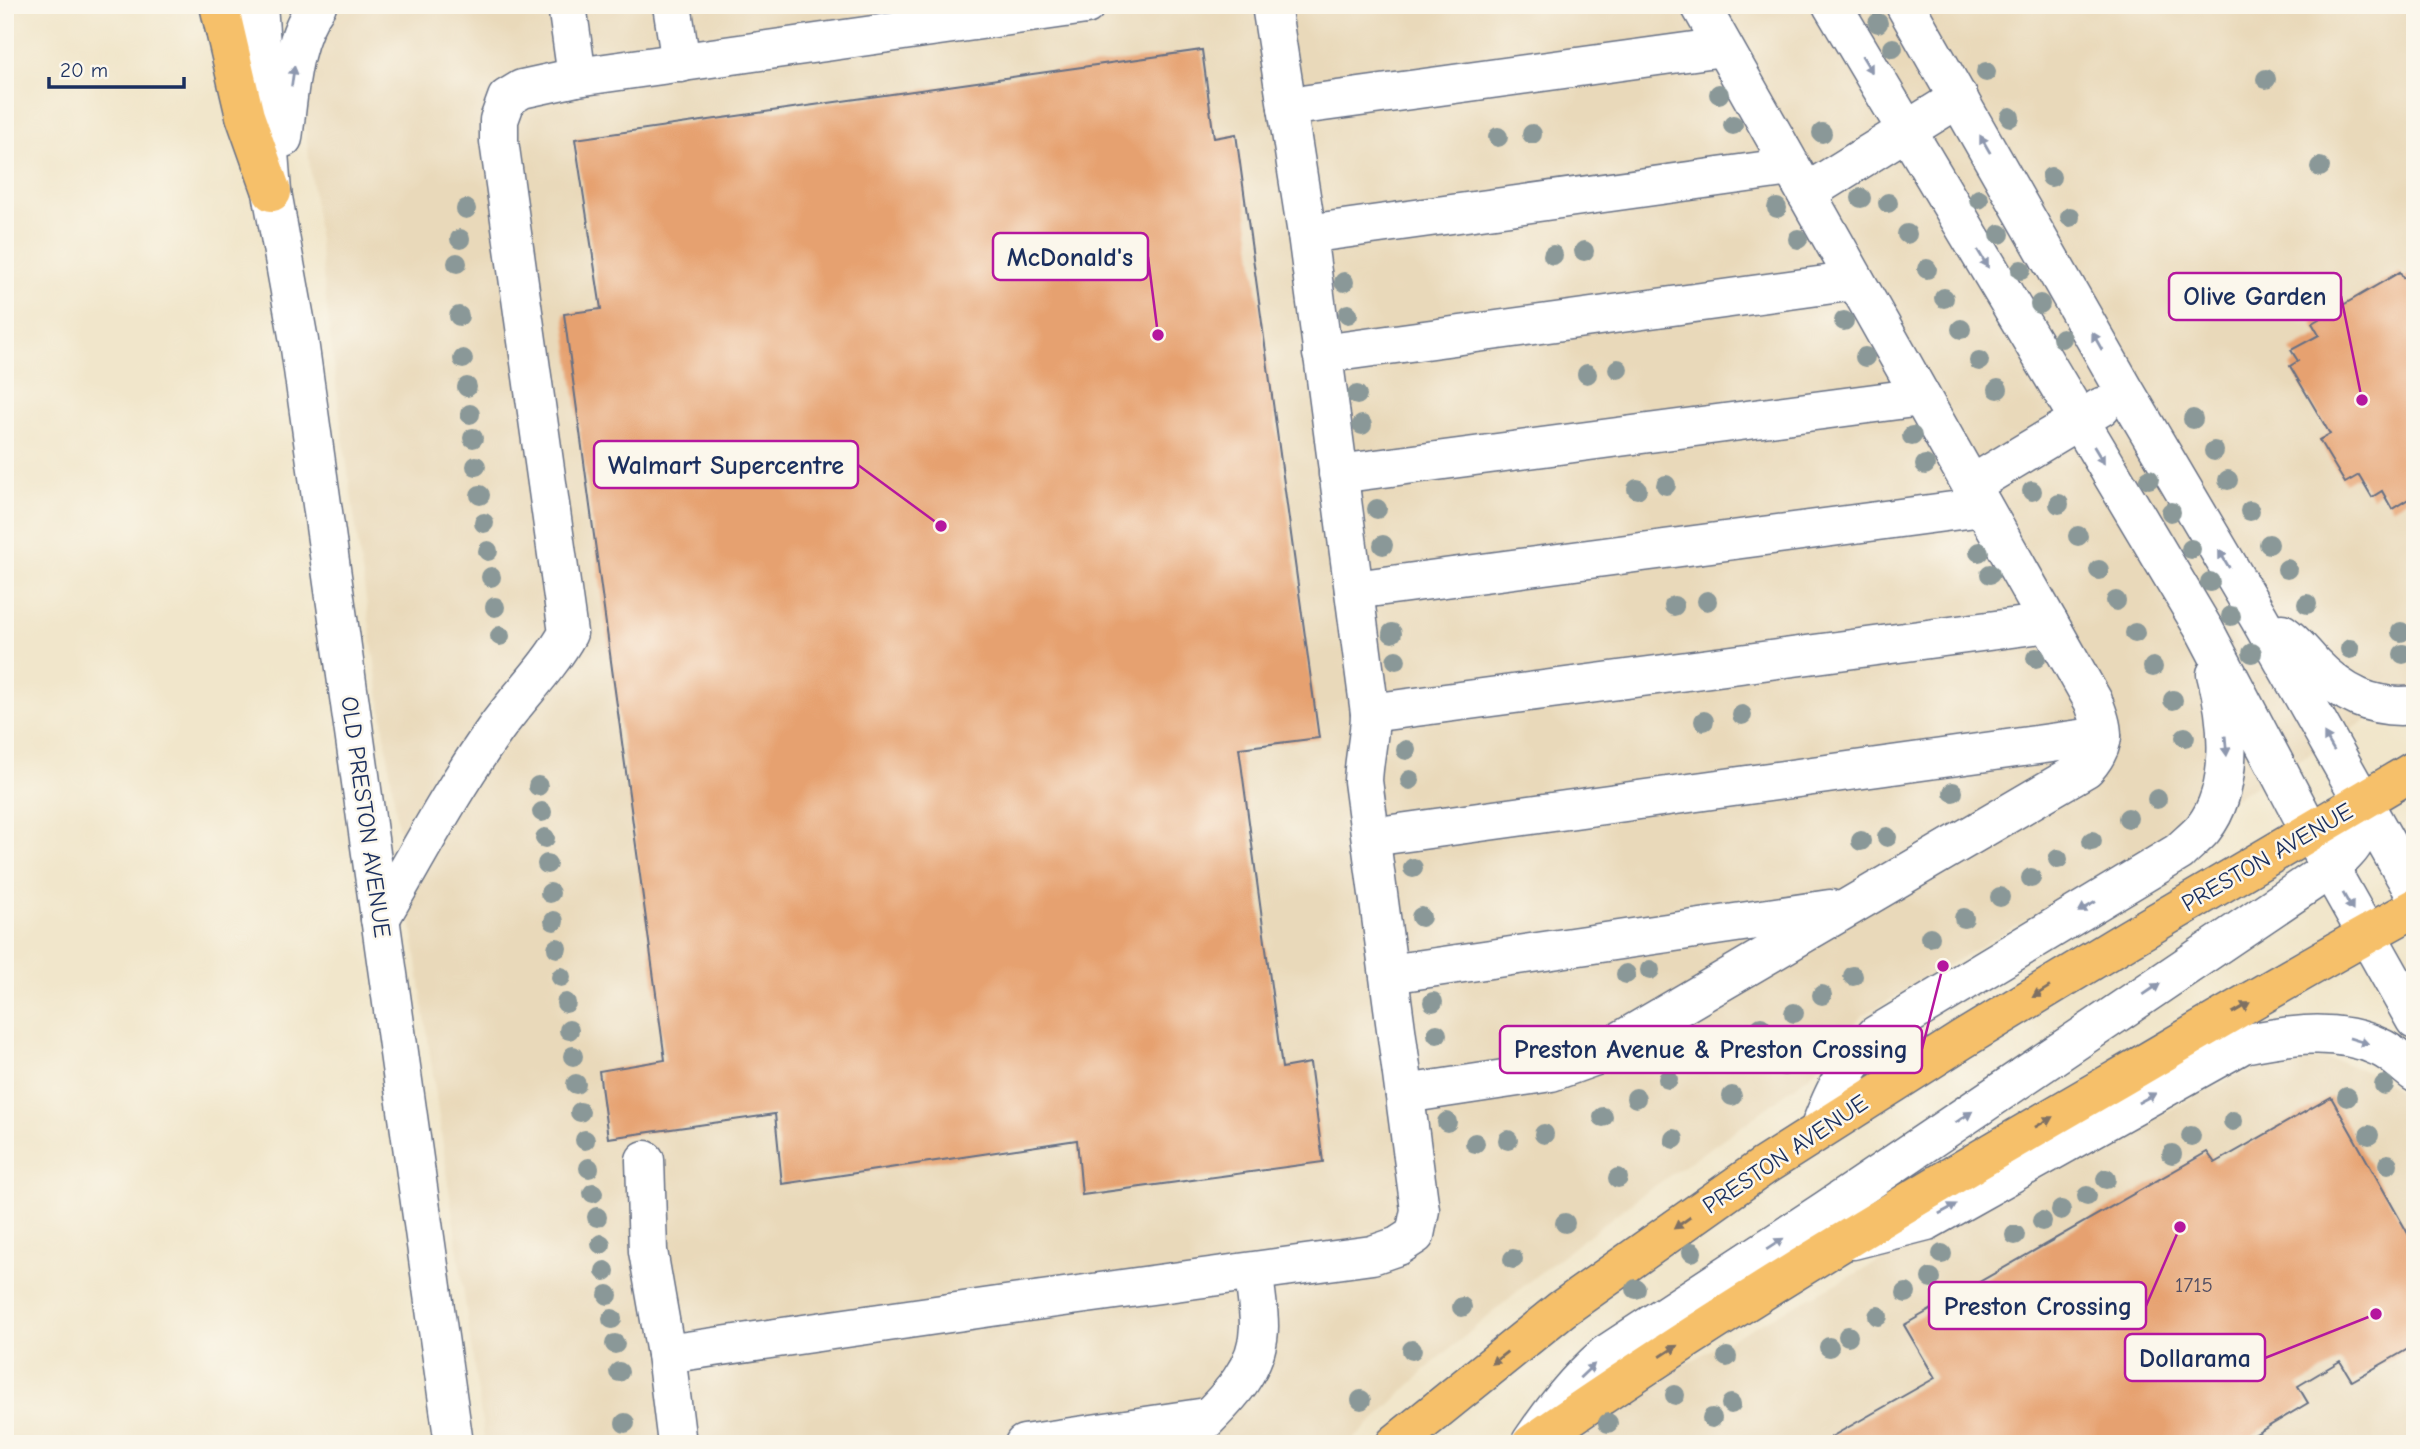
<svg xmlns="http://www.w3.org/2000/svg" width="2420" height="1449" viewBox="0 0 2420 1449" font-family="'Comic Neue',sans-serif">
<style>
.built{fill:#e9d9ba}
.building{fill:#e6a16f}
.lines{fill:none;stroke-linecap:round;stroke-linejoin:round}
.minor-casing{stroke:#666f84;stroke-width:41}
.major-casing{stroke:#666f84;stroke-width:41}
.highway-casing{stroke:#666f84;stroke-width:41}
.minor{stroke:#fff;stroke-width:38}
.major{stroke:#f6c06b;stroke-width:38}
.highway{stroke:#f6c06b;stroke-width:38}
.tree{fill:#8a9898}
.oneway{fill:#8d97ae}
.oneway2{fill:#7e7064}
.labels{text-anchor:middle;stroke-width:5;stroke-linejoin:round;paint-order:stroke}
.number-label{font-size:21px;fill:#4e4c62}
.street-label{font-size:24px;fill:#1b2f5e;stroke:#fbf7ec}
.leader{fill:none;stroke:#b5179e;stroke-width:2.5}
.callout-dot{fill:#b5179e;stroke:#fbf7ec;stroke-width:2.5}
.callout{fill:#fbf7ec;stroke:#b5179e;stroke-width:2.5}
.callout-label{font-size:26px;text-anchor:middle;font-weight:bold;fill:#1b2f5e}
</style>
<rect width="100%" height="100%" fill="#fbf7ec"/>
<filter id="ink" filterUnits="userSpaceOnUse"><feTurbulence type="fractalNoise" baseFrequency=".0143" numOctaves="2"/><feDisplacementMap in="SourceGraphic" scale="14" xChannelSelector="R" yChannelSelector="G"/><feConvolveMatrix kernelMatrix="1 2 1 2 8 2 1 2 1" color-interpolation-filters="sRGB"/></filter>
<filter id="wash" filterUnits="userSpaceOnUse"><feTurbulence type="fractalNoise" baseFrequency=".00686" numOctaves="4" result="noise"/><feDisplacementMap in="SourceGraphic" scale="28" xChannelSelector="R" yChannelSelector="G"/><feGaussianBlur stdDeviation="1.57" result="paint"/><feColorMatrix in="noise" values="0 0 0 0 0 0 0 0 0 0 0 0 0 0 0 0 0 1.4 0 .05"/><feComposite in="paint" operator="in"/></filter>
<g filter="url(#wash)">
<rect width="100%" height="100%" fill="#f1e6cb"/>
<g class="built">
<polygon points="341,5 2415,5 2415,692 1862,1016 1810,1075 1746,1123 1637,1198 1532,1279 1432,1364 1349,1444 485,1444 338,401 305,125 305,97 316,39 331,15"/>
<polygon points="2307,1057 2341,1062 2371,1073 2401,1093 2415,1106 2415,1444 1558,1444 1657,1380 1715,1347 2245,1071 2276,1061"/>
</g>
<g id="blocks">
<g class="building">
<polygon points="1202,50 1214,138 1236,134 1319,738 1239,748 1282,1068 1310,1063 1323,1162 1082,1195 1077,1140 782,1184 775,1114 608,1138 599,1071 665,1060 564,314 601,309 575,139"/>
<polygon points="2415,271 2415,495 2392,509 2382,491 2372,497 2359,475 2345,483 2319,440 2330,434 2290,366 2298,361 2291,350 2319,335 2312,323 2400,272 2403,278"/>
<polygon points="2331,1097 2415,1246 2415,1345 2352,1381 2340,1361 2298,1386 2308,1403 2246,1440 2248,1444 1835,1444 1831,1437 1935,1378 1904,1325 2207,1152 2215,1163"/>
</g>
</g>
</g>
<g filter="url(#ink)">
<use href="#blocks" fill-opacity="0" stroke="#666f84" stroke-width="2"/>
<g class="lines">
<defs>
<g id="minor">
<polyline points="258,5 272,192 299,341 454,1444"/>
<polyline points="567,5 577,77 1086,5"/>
<polyline points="672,5 681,63"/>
<polyline points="1271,5 1287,107"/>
<polyline points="1832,5 2205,631 2330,869 2415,1020"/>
<polyline points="1905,5 2125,391 2259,618 2415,894"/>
<path d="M 283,138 C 289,96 290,40 317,5"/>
<polyline points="1806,193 1959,98"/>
<polyline points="1307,234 1791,167"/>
<polyline points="1322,354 1855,281"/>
<polyline points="1338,474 1921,397"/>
<polyline points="1971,485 2101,407"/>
<polyline points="1354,590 1983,507"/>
<path d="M 2282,633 C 2295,642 2303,653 2313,664 C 2342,694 2372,710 2415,705"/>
<polyline points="1370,713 2049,623"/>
<polyline points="1371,837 2102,736"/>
<path d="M 380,919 C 417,856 451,791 494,731 C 518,697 548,669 568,633 L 499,141 L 499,120 L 507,98 L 522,89 L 577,77"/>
<polyline points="1389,974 1830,909"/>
<path d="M 1405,1094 L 1551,1072 L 1593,1057 L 2086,768 C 2108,743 2104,730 2093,701 L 1700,5"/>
<path d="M 1819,1130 C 1835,1087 1845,1069 1876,1035 L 2179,852 C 2187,844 2196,837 2203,829 C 2235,789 2229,720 2216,674"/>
<path d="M 645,1160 L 648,1251 L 666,1354 L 998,1306 L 1372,1255 L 1398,1246 L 1415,1235 L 1420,1210 L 1363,781 C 1364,758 1370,736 1370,713 L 1307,234 L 1287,107 L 1723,47"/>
<path d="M 1853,1240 L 1927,1221 L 2243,1044 C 2288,1035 2336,1027 2379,1047 C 2392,1052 2404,1065 2415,1073"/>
<polyline points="666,1354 677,1444"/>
<path d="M 1531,1442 C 1553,1410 1575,1381 1605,1355 L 1826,1210 L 2330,869 C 2359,842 2359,840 2363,802"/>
<polyline points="1024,1444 1207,1417"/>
<path d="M 1182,1444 C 1214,1410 1259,1377 1259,1326 C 1259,1308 1255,1289 1254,1272"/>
</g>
<g id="major">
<polyline points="1395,1444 1562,1309 1764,1166 1962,1040 2128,939 2415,770"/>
<path d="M 1531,1444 C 1719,1313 1917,1195 2116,1080 C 2215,1022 2314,963 2415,908"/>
</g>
<polyline id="highway" points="219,5 245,116 272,192"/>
</defs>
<use href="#minor" class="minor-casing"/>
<use href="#major" class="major-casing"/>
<use href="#highway" class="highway-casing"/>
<use href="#minor" class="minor"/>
<use href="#major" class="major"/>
<use href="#highway" class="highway"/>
</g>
<g class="tree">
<circle cx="1878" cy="23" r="10"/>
<circle cx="1893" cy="48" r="10"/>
<circle cx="1986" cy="72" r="10"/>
<circle cx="2266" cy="79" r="10"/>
<circle cx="1719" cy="94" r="10"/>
<circle cx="2010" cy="117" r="10"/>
<circle cx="1733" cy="125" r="10"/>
<circle cx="1822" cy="133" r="10"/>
<circle cx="1532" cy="134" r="10"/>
<circle cx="1498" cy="137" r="10"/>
<circle cx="2320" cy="167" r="10"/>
<circle cx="2051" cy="177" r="10"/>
<circle cx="1861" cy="198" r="10"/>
<circle cx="1979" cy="199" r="10"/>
<circle cx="1888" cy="203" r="10"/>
<circle cx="1777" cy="208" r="10"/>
<circle cx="466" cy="209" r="10"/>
<circle cx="2070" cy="217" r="10"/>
<circle cx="1907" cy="234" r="10"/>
<circle cx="2000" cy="234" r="10"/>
<circle cx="460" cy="239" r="10"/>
<circle cx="1798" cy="239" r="10"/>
<circle cx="1584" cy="251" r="10"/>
<circle cx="1553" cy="255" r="10"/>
<circle cx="457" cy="263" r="10"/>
<circle cx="1927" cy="269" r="10"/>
<circle cx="2021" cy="270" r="10"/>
<circle cx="1344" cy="282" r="10"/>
<circle cx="1944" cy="298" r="10"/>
<circle cx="2040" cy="304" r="10"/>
<circle cx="1348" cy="314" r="10"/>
<circle cx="459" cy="316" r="10"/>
<circle cx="1844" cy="321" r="10"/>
<circle cx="1961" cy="329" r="10"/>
<circle cx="2062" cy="338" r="10"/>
<circle cx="1865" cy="357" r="10"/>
<circle cx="463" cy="359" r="10"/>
<circle cx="1979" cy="361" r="10"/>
<circle cx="1618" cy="369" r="10"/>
<circle cx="1587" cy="374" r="10"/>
<circle cx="467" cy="387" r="10"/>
<circle cx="1998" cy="389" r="10"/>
<circle cx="1357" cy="395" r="10"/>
<circle cx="470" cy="414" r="10"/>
<circle cx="2193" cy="419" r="10"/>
<circle cx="1362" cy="425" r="10"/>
<circle cx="1912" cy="436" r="10"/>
<circle cx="473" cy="438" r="10"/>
<circle cx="2214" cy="451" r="10"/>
<circle cx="1925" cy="465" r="10"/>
<circle cx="476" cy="466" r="10"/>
<circle cx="2149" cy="479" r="10"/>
<circle cx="2228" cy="480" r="10"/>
<circle cx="1666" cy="485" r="10"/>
<circle cx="1637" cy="489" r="10"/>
<circle cx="2032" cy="491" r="10"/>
<circle cx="480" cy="495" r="10"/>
<circle cx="2059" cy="504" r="10"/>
<circle cx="1377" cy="509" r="10"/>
<circle cx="2250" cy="511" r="10"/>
<circle cx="2171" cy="512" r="10"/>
<circle cx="484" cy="523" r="10"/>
<circle cx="2078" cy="536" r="10"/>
<circle cx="2269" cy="544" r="10"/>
<circle cx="1383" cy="545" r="10"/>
<circle cx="2191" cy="549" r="10"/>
<circle cx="488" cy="551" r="10"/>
<circle cx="1979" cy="552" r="10"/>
<circle cx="2287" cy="569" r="10"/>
<circle cx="2099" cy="570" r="10"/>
<circle cx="1990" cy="574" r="10"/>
<circle cx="491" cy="577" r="10"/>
<circle cx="2210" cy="582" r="10"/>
<circle cx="1707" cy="601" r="10"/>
<circle cx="2116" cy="601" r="10"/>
<circle cx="2307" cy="604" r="10"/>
<circle cx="1674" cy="606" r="10"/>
<circle cx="495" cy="607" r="10"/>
<circle cx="2231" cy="616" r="10"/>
<circle cx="2401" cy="632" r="10"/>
<circle cx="1392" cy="633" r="10"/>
<circle cx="2135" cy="633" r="10"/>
<circle cx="500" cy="636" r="10"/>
<circle cx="2350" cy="649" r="10"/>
<circle cx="2252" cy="653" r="10"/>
<circle cx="2403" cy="654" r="10"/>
<circle cx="2036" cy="658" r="10"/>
<circle cx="1396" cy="660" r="10"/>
<circle cx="2153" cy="667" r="10"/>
<circle cx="2173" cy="700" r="10"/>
<circle cx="1742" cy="715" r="10"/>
<circle cx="1704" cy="721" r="10"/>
<circle cx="2185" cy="737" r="10"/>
<circle cx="1406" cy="750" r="10"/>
<circle cx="1410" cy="780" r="10"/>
<circle cx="538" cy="786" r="10"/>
<circle cx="1953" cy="792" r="10"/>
<circle cx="2157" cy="799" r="10"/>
<circle cx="542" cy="812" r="10"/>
<circle cx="2128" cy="818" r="10"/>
<circle cx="1887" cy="837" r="10"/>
<circle cx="545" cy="838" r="10"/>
<circle cx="1861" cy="841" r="10"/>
<circle cx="2092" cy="841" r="10"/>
<circle cx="2058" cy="859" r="10"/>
<circle cx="547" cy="864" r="10"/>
<circle cx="1413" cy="868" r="10"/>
<circle cx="2031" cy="878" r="10"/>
<circle cx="550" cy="893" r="10"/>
<circle cx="2000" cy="897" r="10"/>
<circle cx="1421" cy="917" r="10"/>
<circle cx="1964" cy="918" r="10"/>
<circle cx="554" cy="921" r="10"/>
<circle cx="1930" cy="937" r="10"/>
<circle cx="557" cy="948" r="10"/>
<circle cx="1650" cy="970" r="10"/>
<circle cx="1626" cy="974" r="10"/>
<circle cx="1853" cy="976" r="10"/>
<circle cx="561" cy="977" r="10"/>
<circle cx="1822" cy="995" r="10"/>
<circle cx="1433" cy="1002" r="10"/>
<circle cx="566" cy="1003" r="10"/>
<circle cx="1794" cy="1013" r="10"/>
<circle cx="1761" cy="1027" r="10"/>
<circle cx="569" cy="1030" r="10"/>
<circle cx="1437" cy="1034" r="10"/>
<circle cx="573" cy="1056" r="10"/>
<circle cx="1784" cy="1066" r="10"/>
<circle cx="1668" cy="1079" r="10"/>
<circle cx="576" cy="1084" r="10"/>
<circle cx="2384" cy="1085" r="10"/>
<circle cx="1732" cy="1096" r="10"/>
<circle cx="2347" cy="1097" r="10"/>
<circle cx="1636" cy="1098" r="10"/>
<circle cx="580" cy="1112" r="10"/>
<circle cx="1603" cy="1117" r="10"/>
<circle cx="2233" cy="1121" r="10"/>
<circle cx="1447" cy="1122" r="10"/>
<circle cx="1544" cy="1134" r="10"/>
<circle cx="2369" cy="1135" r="10"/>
<circle cx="2191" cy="1136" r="10"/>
<circle cx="1674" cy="1139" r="10"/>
<circle cx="585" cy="1140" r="10"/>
<circle cx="1508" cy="1140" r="10"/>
<circle cx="1475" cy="1143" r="10"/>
<circle cx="2172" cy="1154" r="10"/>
<circle cx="2388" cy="1164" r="10"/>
<circle cx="589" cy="1168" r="10"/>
<circle cx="1618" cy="1178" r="10"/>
<circle cx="2106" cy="1179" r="10"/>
<circle cx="593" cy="1193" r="10"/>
<circle cx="2087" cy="1196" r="10"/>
<circle cx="2061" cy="1210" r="10"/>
<circle cx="597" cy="1217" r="10"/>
<circle cx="2042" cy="1221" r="10"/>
<circle cx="1565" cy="1223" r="10"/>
<circle cx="2015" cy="1235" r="10"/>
<circle cx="601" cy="1244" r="10"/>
<circle cx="1692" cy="1252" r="10"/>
<circle cx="1942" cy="1254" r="10"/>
<circle cx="1513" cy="1259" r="10"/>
<circle cx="605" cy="1271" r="10"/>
<circle cx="1931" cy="1278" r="10"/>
<circle cx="1636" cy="1289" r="10"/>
<circle cx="1906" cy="1293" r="10"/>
<circle cx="608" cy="1295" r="10"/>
<circle cx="1462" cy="1307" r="10"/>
<circle cx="1878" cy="1316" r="10"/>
<circle cx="612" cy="1319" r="10"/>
<circle cx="1848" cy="1336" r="10"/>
<circle cx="615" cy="1344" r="10"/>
<circle cx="1829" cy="1347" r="10"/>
<circle cx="1412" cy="1350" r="10"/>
<circle cx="1727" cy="1357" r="10"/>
<circle cx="619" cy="1372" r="10"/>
<circle cx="1675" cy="1395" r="10"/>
<circle cx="1361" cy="1400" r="10"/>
<circle cx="1731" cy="1404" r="10"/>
<circle cx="1712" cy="1418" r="10"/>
<circle cx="625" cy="1423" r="10"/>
<circle cx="1608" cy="1423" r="10"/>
</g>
<defs><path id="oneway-solid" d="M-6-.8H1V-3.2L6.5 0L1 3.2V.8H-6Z" transform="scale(1.75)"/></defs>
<g class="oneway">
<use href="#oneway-solid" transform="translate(1867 64) rotate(59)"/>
<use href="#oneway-solid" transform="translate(293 76) rotate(-82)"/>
<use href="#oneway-solid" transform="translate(1985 144) rotate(-120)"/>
<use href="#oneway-solid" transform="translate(1983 259) rotate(59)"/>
<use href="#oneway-solid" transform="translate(2097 341) rotate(-119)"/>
<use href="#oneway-solid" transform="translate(2099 455) rotate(59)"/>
<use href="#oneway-solid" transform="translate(2224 559) rotate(-121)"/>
<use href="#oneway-solid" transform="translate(2329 742) rotate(-120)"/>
<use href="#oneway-solid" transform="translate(2226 746) rotate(85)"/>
<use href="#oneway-solid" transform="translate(2348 902) rotate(61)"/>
<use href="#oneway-solid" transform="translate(2087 907) rotate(149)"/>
<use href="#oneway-solid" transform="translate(2152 989) rotate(-34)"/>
<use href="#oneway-solid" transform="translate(2359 1041) rotate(17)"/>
<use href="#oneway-solid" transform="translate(2147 1098) rotate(-29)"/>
<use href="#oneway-solid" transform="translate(1964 1117) rotate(-34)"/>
<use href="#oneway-solid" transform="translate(1948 1209) rotate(-29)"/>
<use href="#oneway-solid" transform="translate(1775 1244) rotate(-33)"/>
<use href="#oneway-solid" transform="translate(1587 1371) rotate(-43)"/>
</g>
<g class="oneway2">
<use href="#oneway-solid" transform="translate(2041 992) rotate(148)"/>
<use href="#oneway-solid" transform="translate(2241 1008) rotate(-30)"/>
<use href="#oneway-solid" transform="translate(2044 1122) rotate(-30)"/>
<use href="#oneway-solid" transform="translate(1682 1223) rotate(145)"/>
<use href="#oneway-solid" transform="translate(1669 1351) rotate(-33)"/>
<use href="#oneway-solid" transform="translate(1499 1358) rotate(142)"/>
</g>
</g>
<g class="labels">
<g class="number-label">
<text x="2194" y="1292">1715</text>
</g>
<g class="street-label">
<text transform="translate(366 817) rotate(82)" y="8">OLD PRESTON AVENUE</text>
<text transform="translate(2267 857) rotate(-30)" y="8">PRESTON AVENUE</text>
<text transform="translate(1785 1154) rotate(-34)" y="8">PRESTON AVENUE</text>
</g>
</g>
<path class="leader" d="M1158 335L1148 257M2362 400L2341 296M941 526L858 465M1943 966L1922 1049M2180 1227L2146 1306M2376 1314L2265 1358"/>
<g class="callout-dot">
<circle cx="1158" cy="335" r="7"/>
<circle cx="2362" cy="400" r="7"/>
<circle cx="941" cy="526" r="7"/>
<circle cx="1943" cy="966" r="7"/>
<circle cx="2180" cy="1227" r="7"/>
<circle cx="2376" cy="1314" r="7"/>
</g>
<g class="callout">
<rect x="993" y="233" width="155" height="47" rx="7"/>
<rect x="2169" y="273" width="172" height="47" rx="7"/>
<rect x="594" y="441" width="264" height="47" rx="7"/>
<rect x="1500" y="1026" width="422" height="47" rx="7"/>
<rect x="1929" y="1282" width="217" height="47" rx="7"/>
<rect x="2125" y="1334" width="140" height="47" rx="7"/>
</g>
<g class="callout-label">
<text x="1070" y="266">McDonald's</text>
<text x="2255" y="305">Olive Garden</text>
<text x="726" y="474">Walmart Supercentre</text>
<text x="1711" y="1058">Preston Avenue &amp; Preston Crossing</text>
<text x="2038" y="1315">Preston Crossing</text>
<text x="2195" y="1367">Dollarama</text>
</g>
<rect width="2420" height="1449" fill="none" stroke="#fbf7ec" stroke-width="28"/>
<path d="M49 77v10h135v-10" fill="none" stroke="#1b2f5e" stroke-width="3.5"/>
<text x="60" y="77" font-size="21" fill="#1b2f5e" stroke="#fbf7ec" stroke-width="5" paint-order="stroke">20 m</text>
</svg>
